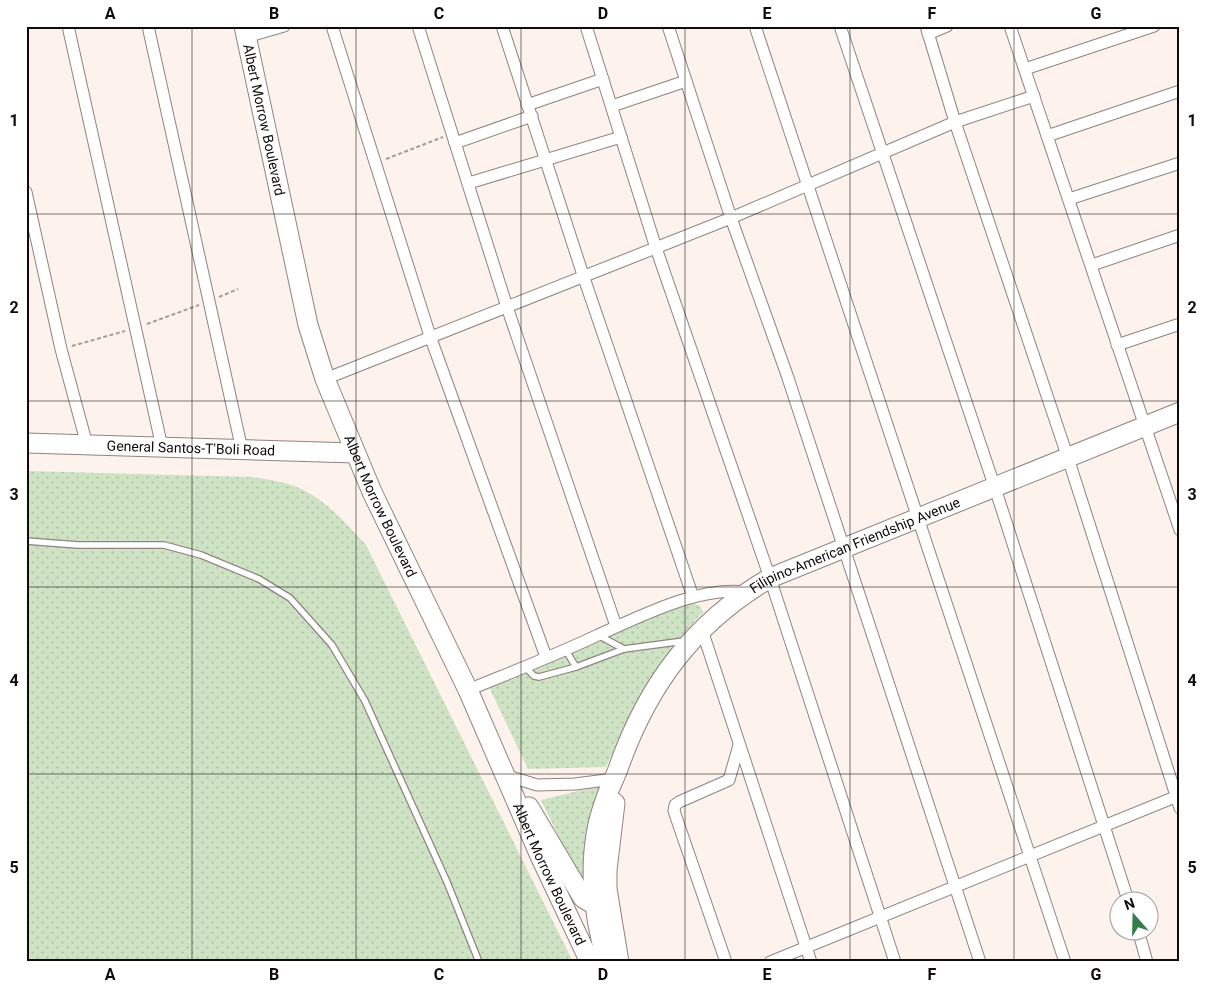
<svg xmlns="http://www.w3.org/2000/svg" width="1206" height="988" viewBox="0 0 1206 988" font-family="Roboto,sans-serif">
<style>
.grass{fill:url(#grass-dots)}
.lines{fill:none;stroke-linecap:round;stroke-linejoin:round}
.service-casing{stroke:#8f847f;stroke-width:8}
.minor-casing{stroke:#8f847f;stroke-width:13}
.primary-casing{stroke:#8f847f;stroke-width:21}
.path{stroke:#a49b97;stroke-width:2;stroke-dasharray:4 2.5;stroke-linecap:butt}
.service{stroke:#fff;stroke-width:5.5}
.minor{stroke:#fff;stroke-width:11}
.primary{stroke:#fff;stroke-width:19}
.grid{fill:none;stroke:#0f0b0a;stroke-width:1;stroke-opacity:0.55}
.labels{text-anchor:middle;stroke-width:4;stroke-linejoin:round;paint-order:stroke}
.street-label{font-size:14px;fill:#0f0b0a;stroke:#fff}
.neatline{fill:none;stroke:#0f0b0a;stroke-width:2}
.grid-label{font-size:16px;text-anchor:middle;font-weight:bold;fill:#0f0b0a}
</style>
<defs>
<pattern id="grass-dots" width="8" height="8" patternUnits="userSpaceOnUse" patternTransform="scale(1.25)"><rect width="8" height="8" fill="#cee2c4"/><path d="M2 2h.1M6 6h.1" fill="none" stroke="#b0c1a7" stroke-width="1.8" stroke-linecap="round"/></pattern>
</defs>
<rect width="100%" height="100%" fill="#fef2ed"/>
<g class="grass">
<path d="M 26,471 L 252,477 C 269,480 289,482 305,491 C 329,503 348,526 366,545 L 573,962 L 26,962 Z"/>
<path d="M 692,603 L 700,606 L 703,612 C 658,659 634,709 606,767 L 528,769 L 489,687 L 681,605 Z"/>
<polygon points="599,786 586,845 586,893 541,800"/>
</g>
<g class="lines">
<defs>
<g id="service">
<polyline points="26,541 78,545 164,545 201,555 259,579 290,598 332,645 365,701 447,882 479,962"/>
<polyline points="598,635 624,649"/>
<polyline points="565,649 576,667"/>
<polyline points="525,667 534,676 539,677 576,667 624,649 684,641"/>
</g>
<g id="minor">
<polyline points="68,26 162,447"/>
<polyline points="148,26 242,450"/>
<polyline points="332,26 430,336 546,657"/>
<polyline points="418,26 507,307 616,626"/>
<polyline points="502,26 583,275 693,597"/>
<polyline points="586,26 656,248 770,578 895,962"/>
<polyline points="668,26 731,218 787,375 980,962"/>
<polyline points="755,26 1065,962"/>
<polyline points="840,26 995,488 1128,900"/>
<polyline points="926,26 955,122 1068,458 1180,808"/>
<polyline points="1010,26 1180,530"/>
<polyline points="928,34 947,26"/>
<polyline points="246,37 284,26"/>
<polyline points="1025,69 1154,26"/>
<polyline points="527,105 603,79"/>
<polyline points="612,106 686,81"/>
<polyline points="1047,136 1180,91"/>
<polyline points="455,143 532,116"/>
<polyline points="469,183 621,137"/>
<polyline points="26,192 61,349 87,445"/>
<polyline points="1069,199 1180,163"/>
<polyline points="1092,265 1180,235"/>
<polyline points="1117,345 1180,324"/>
<polyline points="325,379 731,218 955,122 1034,96"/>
<polyline points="702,630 811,962"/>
<path d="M 468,690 C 512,672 556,655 598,635 C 642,616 698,586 746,592"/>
<polyline points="505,775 537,785 575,784 614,779"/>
<polyline points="1138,930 1147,962"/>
<polyline points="726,962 674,811 675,805 679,802 729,780 739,745"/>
<polyline points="770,962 1180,795"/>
</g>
<g id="primary">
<path id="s1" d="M 244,26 L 308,325 L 325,379 L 372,492 L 468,690 L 540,856 L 590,962"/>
<path id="s2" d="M 26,443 L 355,453"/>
<polyline points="615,803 607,870 607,889 619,962"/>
<polyline points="529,807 583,898 596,906"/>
<path id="s3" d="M 607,962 C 592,912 586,851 605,801 C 608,790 614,780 618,769 C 647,686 693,623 770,578 L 1180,412"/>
</g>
</defs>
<use href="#service" class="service-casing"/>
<use href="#minor" class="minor-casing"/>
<use href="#primary" class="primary-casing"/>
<g class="path">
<polyline points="386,159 443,137"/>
<polyline points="219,297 238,289"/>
<polyline points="147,324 199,305"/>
<polyline points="72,346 125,331"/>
</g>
<use href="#service" class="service"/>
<use href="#minor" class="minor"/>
<use href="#primary" class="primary"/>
</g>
<path class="grid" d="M 192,26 L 192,962M 356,26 L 356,962M 521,26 L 521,962M 685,26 L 685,962M 850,26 L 850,962M 1014,26 L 1014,962M 26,214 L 1180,214M 26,401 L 1180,401M 26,587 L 1180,587M 26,774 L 1180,774"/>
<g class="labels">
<g class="street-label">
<text dy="5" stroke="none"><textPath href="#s1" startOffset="96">Albert Morrow Boulevard</textPath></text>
<text dy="5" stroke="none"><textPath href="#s2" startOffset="165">General Santos-T'Boli Road</textPath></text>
<text dy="5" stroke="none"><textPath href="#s1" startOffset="501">Albert Morrow Boulevard</textPath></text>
<text dy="5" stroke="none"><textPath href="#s3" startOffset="539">Filipino-American Friendship Avenue</textPath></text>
<text dy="5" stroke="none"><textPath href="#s1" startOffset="906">Albert Morrow Boulevard</textPath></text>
</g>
</g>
<rect width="1206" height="988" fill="none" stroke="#ffffff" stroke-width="55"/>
<g transform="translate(1134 916) rotate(340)"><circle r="24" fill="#ffffff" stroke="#9f9d9d"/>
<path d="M0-4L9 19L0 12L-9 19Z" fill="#347e4b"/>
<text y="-8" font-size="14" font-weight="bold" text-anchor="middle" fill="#0f0b0a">N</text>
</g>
<rect x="28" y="28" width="1150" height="932" class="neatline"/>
<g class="grid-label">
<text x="110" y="19">A</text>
<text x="274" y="19">B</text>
<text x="439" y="19">C</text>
<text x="603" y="19">D</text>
<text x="767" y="19">E</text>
<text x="932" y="19">F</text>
<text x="1096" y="19">G</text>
<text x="14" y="126">1</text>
<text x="1192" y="126">1</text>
<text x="14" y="313">2</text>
<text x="1192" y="313">2</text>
<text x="14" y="500">3</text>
<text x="1192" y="500">3</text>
<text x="14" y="686">4</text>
<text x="1192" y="686">4</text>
<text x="14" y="873">5</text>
<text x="1192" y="873">5</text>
<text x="110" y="980">A</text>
<text x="274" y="980">B</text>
<text x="439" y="980">C</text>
<text x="603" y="980">D</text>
<text x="767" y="980">E</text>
<text x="932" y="980">F</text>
<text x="1096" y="980">G</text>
</g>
</svg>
